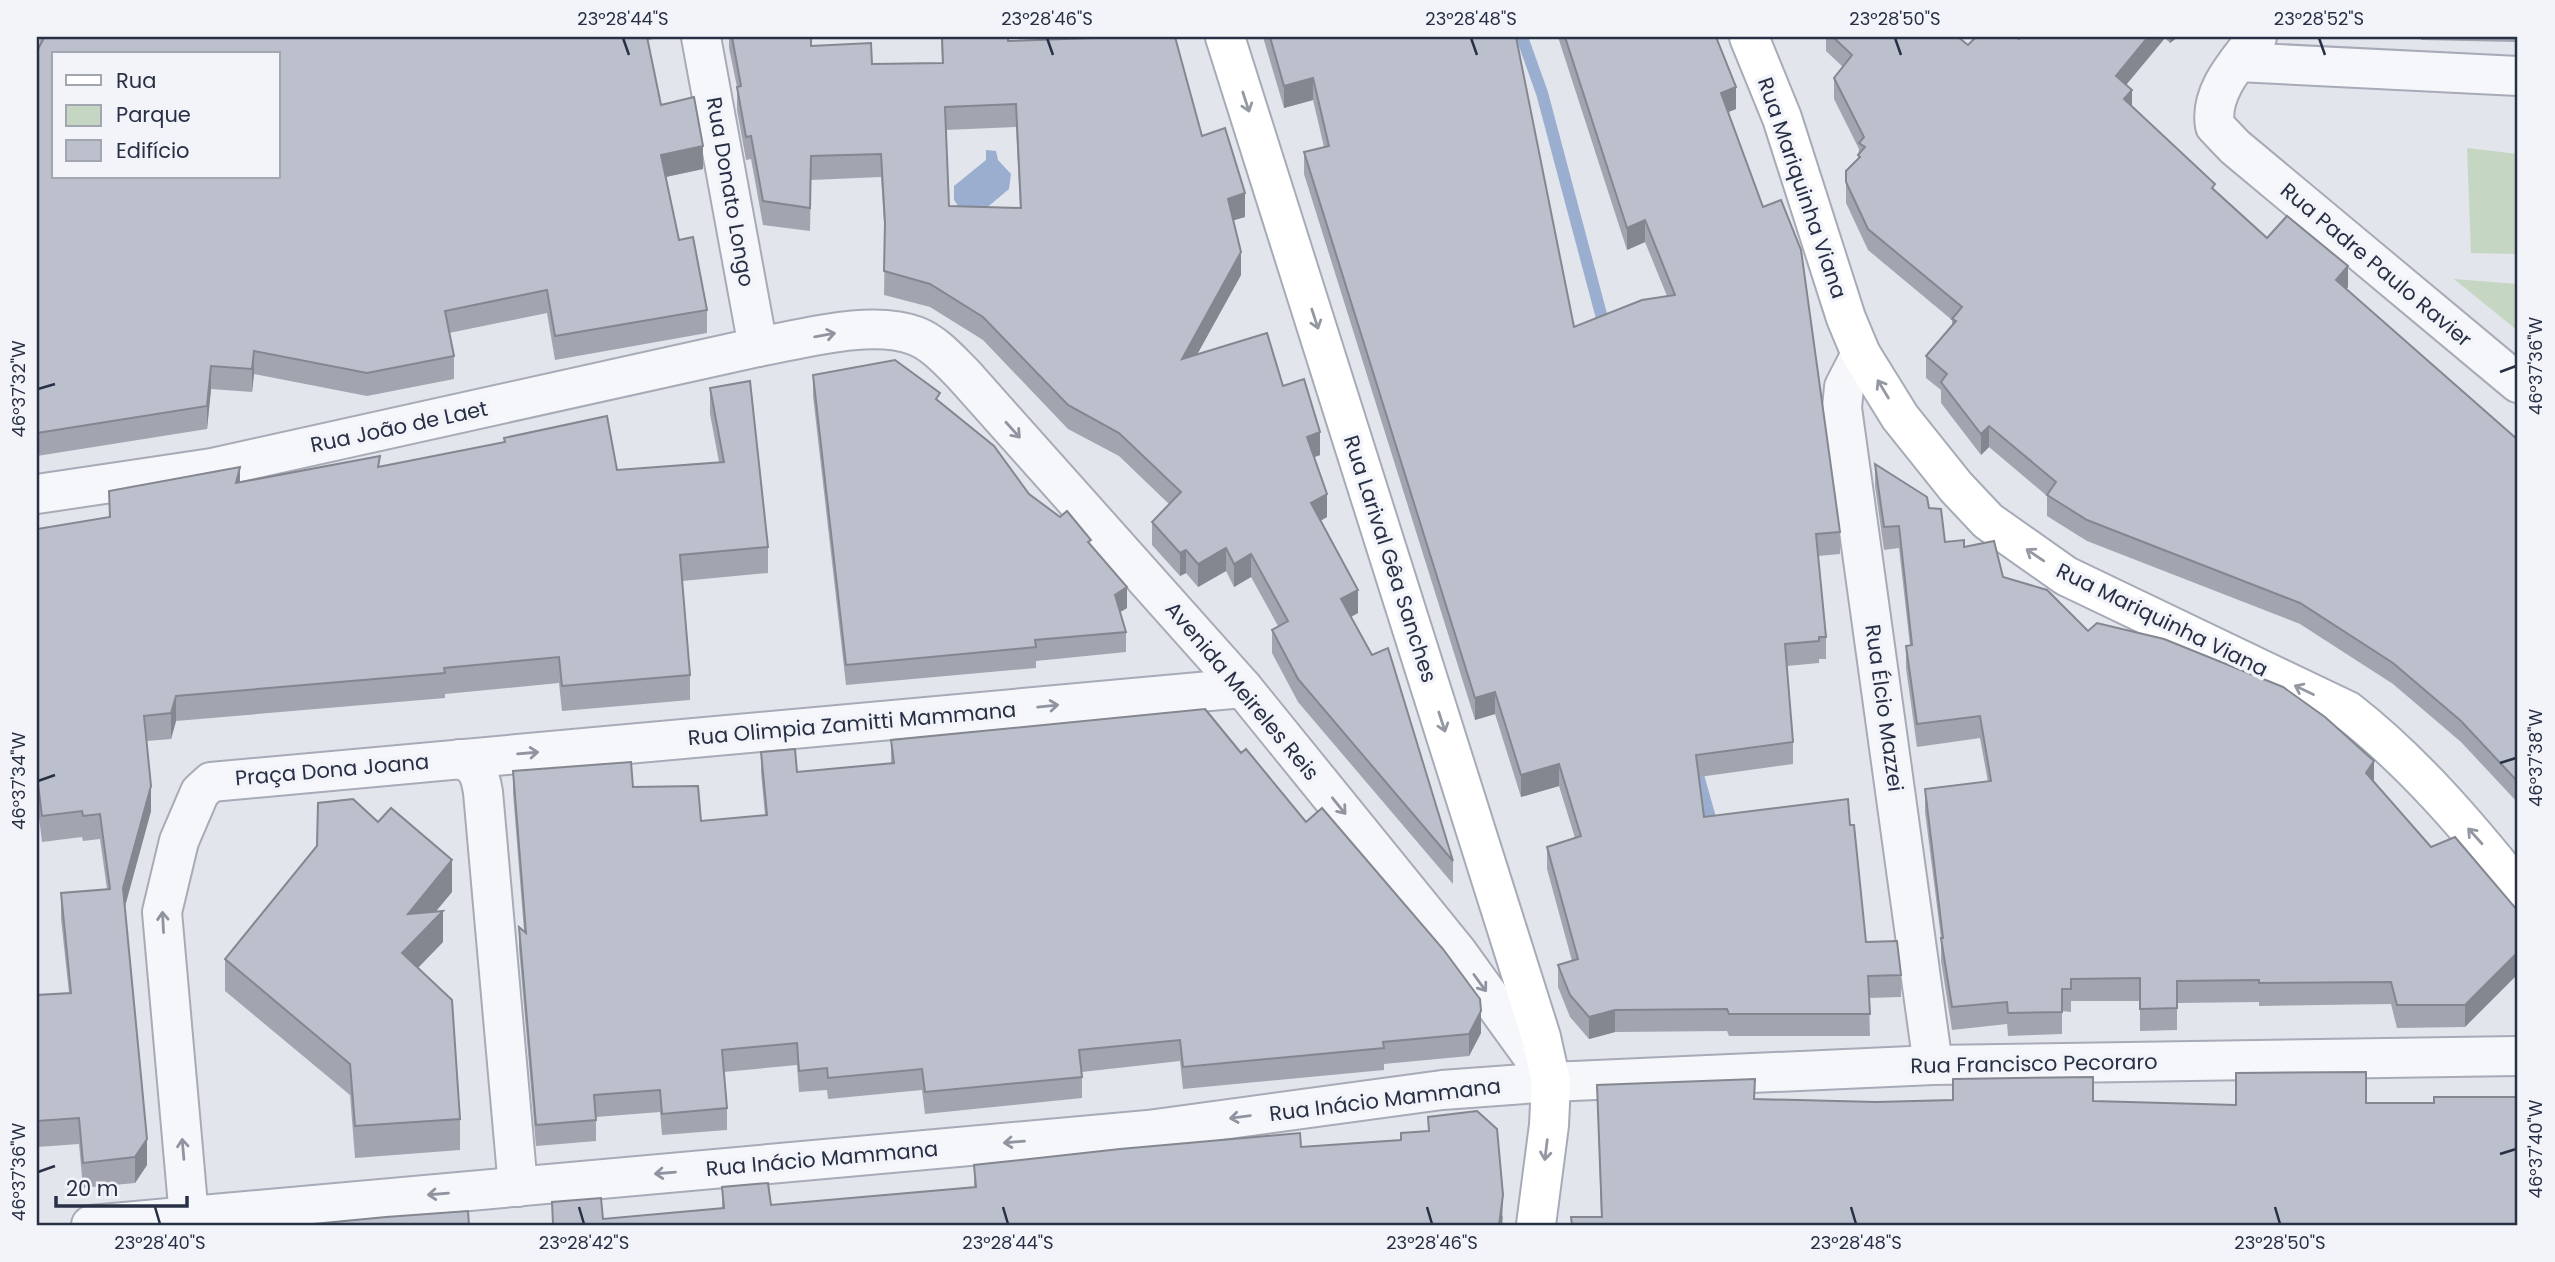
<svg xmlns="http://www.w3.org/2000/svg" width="2555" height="1262" viewBox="0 0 2555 1262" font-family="Poppins,sans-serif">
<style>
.green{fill:#c5d7c2}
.water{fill:#9aaed0}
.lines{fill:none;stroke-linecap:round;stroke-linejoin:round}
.stream{stroke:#9aaed0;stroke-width:12}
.street-casing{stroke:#a6abb7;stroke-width:42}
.secondary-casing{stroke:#a6abb7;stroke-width:42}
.street{stroke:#f6f7fa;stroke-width:38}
.secondary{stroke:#fff;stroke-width:38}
.wall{fill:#a2a5b0;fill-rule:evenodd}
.shaded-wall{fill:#848690}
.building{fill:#bcc0cd;stroke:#848690;stroke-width:2;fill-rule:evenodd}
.oneway{stroke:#9498a2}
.oneway2{stroke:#8f94a0}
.ticks{fill:none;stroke:#283046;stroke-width:2.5}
.labels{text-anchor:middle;stroke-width:7;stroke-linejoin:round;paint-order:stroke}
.street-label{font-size:21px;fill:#283046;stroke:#f2f4f9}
.neatline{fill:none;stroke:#283046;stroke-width:2.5}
.ticks-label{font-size:18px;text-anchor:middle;fill:#283046}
</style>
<rect width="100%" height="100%" fill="#e2e5ec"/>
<g class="green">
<polygon points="2467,148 2518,154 2518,254 2471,253"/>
<polygon points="2454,279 2518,284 2518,331"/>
</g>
<polygon class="water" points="986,150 996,151 998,160 1011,174 1009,189 978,215 964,214 954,200 954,186 986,160"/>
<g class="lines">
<g class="stream">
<polyline points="1522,37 1542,93 1606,333"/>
<polyline points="1696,768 1714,832"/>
</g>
<defs>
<g id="street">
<polyline points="701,37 758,347"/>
<path d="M 2257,37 C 2238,62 2209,92 2215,126 L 2235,147 L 2518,383"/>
<polyline points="2238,62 2518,76"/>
<polyline points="1861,354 1844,387 1842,408 1933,1065"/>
<path d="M 37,494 L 212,468 L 758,347 C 803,339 872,319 916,336 C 934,343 949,360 963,374 L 1243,688 L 1458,953 L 1551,1082"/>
<path d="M 460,759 C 477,765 480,774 483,792 L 518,1187"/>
<polyline points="189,1217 162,912 179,841 200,792 211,782 1243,688"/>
<polyline points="91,1225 1148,1130 1442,1090 1551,1082 1933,1065 2518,1056"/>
</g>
<g id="secondary">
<polyline points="1225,37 1541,1037 1551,1082 1549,1125 1536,1225"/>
<path d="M 1749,37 L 1782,118 L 1846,318 L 1861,354 L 1900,417 L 1956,487 L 1988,521 L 2066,576 L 2348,711 C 2412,761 2467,825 2518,889"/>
</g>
</defs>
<use href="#street" class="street-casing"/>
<use href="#secondary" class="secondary-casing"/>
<use href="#street" class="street"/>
<use href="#secondary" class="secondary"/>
</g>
<g class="wall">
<polygon points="40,37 667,37 648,40 661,105 703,169 665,177 679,240 707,310 707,333 555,360 547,313 449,333 454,356 454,379 367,396 254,374 252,392 211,389 207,429 37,456 37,51 40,45"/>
<path d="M 729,37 L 812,37 L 812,46 L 872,64 L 942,63 L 941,37 L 1008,37 L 1008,41 L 1202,136 L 1245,217 L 1233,220 L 1241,275 L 1197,354 L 1283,386 L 1320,455 L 1314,457 L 1327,517 L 1320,521 L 1358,613 L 1351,617 L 1453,861 L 1453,884 L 1298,702 L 1272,653 L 1272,630 L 1278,626 L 1251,577 L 1234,587 L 1226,571 L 1198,587 L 1186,573 L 1180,576 L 1152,545 L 1152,522 L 1169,504 L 1119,456 L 1068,429 L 983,340 L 930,307 L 884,295 L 885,238 L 881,177 L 811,180 L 810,231 L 763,225 L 751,159 L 746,160 L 737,110 L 737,87 L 729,48 ZM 1016,127 L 1020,208 L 949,206 L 945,130 Z"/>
<polygon points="1263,37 1516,37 1574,327 1667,296 1645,242 1627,250 1558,37 1716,37 1736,109 1728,112 1840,532 1840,554 1818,556 1826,637 1826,659 1819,659 1819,663 1787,666 1793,742 1793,764 1699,777 1704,817 1850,825 1866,942 1901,975 1901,997 1869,998 1870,1036 1729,1036 1727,1031 1615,1032 1589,1039 1570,1017 1558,987 1558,965 1572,961 1547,869 1547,847 1575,838 1559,786 1521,797 1495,714 1475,720 1304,174 1304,152 1324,147 1313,100 1284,108"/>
<polygon points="1826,37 1958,37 1968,45 2019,39 2021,37 2178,37 2170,43 2165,38 2126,85 2132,106 2215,191 2267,238 2348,287 2346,289 2518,440 2518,803 2461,742 2393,684 2300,624 2087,541 2047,516 2047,496 1989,447 1981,455 1941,403 1941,390 1926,378 1926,356 1952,326 1952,320 1868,250 1846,203 1846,171 1858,159 1859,149 1834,99 1834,78 1843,67 1826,51"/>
<polygon points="2421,37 2515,37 2515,42 2421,40"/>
<polygon points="813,375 940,403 1029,494 1091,546 1127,608 1120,612 1126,632 1126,652 1036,661 1036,668 846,685 813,396"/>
<polygon points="710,388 768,547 768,573 682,581 690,675 690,700 562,711 559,683 445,694 445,698 176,721 171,739 147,741 151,811 125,907 147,1165 135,1183 83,1188 79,1144 37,1147 37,995 69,993 61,919 61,893 107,889 100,839 83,841 82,837 42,842 37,801 37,529 109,517 109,491 240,482 380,467 504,442 504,438 617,470 719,462 710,414"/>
<polygon points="1875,464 1929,508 1945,542 1964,547 2003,577 2088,631 2374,782 2431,847 2518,911 2465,1027 2397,1028 2391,1004 2259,1006 2259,1002 2177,1003 2177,1030 2140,1031 2140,1001 2071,1001 2071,1012 2062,1011 2062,1034 2008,1036 2007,1024 1952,1030 1941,961 1941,938 1925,812 1925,789 1988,782 1980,738 1917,747 1906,668 1906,646 1910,646 1899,548 1884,550 1875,486"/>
<polygon points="891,740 1241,753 1306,822 1481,1033 1469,1056 1384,1064 1384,1070 1183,1089 1180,1061 1082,1072 1082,1098 925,1114 922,1090 828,1099 827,1090 799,1092 797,1065 724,1072 727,1108 727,1130 662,1135 660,1112 596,1117 596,1141 536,1146 519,948 519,927 524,931 513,793 513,771 633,787 701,821 765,815 761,773 761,752 797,772 891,763"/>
<polygon points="452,892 436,911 443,942 418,968 460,1119 460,1150 355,1158 350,1095 225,991 225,959"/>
<polygon points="1597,1085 1755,1099 1876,1102 2093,1101 2236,1105 2366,1103 2518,1225 1601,1217"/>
<polygon points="1428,1117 1503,1217 1502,1225 537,1225 552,1224 552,1202 603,1219 722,1208 722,1187 771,1205 974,1187 974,1165 1301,1147 1401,1140 1428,1131"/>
</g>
<g class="shaded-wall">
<polygon points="2148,37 2165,38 2116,97 2116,76"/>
<polygon points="2170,37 2178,37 2170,43"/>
<polygon points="1313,78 1313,100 1284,108 1284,86"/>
<polygon points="1736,87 1736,109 1721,115 1721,93"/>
<polygon points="2132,90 2132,111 2124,99"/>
<polygon points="703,146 703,169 661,178 661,155"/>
<polygon points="1245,193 1245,217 1228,222 1228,199"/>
<polygon points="1645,220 1645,242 1627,250 1627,228"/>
<polygon points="1241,252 1241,275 1182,382 1182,359"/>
<polygon points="2348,266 2348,287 2336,302 2336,280"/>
<polygon points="254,351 254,374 252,392 252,369"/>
<polygon points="211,366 211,389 207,429 207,406"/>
<polygon points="1989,426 1989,447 1981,455 1981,434"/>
<polygon points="1320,432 1320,455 1307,460 1307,437"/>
<polygon points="240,467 240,492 236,483"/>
<polygon points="1327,494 1327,517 1311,526 1311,503"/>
<polygon points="1226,548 1226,571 1198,587 1198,564"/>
<polygon points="1186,550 1186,573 1180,576 1180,553"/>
<polygon points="1251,554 1251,577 1234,587 1234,564"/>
<polygon points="1127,587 1127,608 1115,615 1115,595"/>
<polygon points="1358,590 1358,613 1341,622 1341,599"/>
<polygon points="1495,692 1495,714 1475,720 1475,698"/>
<polygon points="176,696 176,721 171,739 171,713"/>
<polygon points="2374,761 2374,784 2366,773"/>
<polygon points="1559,764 1559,786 1521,797 1521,775"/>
<polygon points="151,786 151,811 123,913 123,888"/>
<polygon points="452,860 452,892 408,945 408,914"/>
<polygon points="443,911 443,942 402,984 402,953"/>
<polygon points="2518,952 2518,974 2465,1027 2465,1005"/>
<polygon points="1615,1010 1615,1032 1589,1039 1589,1017"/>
<polygon points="1481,1011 1481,1033 1469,1056 1469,1034"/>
<polygon points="147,1139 147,1165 135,1183 135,1157"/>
<polygon points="1503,1195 1502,1225 1499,1225"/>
</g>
<g class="building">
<path d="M 42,37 L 647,37 L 661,105 L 694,97 L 703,146 L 661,155 L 679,240 L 693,237 L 707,310 L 555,336 L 547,290 L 445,311 L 454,356 L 367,373 L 254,351 L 252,369 L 211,366 L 207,406 L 37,433 L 37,51 L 44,38 ZM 54,54 L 278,54 L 278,177 L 54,177 Z"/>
<path d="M 732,37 L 811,37 L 811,46 L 871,43 L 872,64 L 943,63 L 942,37 L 1008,37 L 1008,41 L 1121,37 L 1175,37 L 1202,136 L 1225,128 L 1245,193 L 1228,199 L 1241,252 L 1182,359 L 1267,333 L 1283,386 L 1304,379 L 1320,432 L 1307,437 L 1327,494 L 1311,503 L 1358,590 L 1341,599 L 1372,655 L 1388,648 L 1453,861 L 1298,679 L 1272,630 L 1288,621 L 1251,554 L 1234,564 L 1226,548 L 1198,564 L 1186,550 L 1180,553 L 1152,522 L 1181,492 L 1119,433 L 1068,405 L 983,317 L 930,284 L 884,271 L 885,223 L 881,154 L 811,156 L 810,208 L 763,201 L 751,136 L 746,137 L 737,87 L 741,86 ZM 1016,104 L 1021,208 L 949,206 L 945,107 Z"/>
<polygon points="1270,37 1516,37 1574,327 1642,300 1675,295 1645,220 1627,228 1565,37 1716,37 1736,87 1721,93 1763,207 1781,200 1801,250 1840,532 1816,534 1826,637 1819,637 1819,641 1785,644 1793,742 1696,755 1704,817 1848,799 1850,825 1854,825 1866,942 1897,941 1901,975 1868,976 1870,1014 1729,1014 1727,1009 1615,1010 1589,1017 1570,995 1558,965 1578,959 1547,847 1581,836 1559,764 1521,775 1495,692 1475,698 1304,152 1329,146 1313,78 1284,86"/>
<polygon points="1833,37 1958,37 1968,45 1976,37 2016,37 2019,39 2021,37 2148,37 2116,76 2132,90 2124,99 2215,184 2212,188 2267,238 2287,216 2348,266 2336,280 2518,440 2518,782 2461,721 2393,663 2300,603 2087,520 2047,495 2056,482 1989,426 1981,434 1941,382 1947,374 1926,356 1956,321 1952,319 1962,307 1868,229 1846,182 1846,171 1860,157 1858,155 1865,147 1859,143 1864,137 1834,78 1852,55"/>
<polygon points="895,360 940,393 936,399 994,446 1029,494 1060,517 1067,511 1091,540 1088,542 1127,587 1115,595 1126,632 1035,640 1036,647 846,665 813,375"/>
<polygon points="750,381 768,547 680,555 690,675 562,686 559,657 444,668 445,673 176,696 171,713 144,716 151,786 123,888 147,1139 135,1157 83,1163 79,1118 37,1121 37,995 71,993 61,893 110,889 100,814 83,816 82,811 42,816 37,776 37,529 110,517 109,491 240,467 236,483 380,456 378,467 505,442 504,438 607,416 617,470 724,462 710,388"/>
<polygon points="1875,464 1927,497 1929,508 1941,509 1945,542 1964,540 1964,547 1994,541 2003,577 2047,590 2088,631 2097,623 2164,639 2283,687 2325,717 2374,761 2366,773 2431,847 2455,837 2518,911 2518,952 2465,1005 2397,1005 2391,982 2259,983 2259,980 2177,981 2177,1008 2140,1009 2140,978 2071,979 2071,989 2062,989 2062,1012 2008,1013 2007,1002 1952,1007 1941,938 1943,938 1925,789 1991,781 1980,716 1917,724 1906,646 1912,645 1899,526 1884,527"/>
<polygon points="1205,709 1241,753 1246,749 1306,822 1322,808 1443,949 1480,999 1481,1011 1469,1034 1383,1042 1384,1048 1183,1067 1180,1040 1079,1050 1082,1077 925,1092 922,1069 828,1078 827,1068 799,1071 797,1043 722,1050 727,1108 662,1114 660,1090 594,1095 596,1120 536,1125 519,927 526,933 513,771 631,762 633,787 698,786 701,821 767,815 761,752 795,749 797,772 894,763 891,740"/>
<polygon points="353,799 378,822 391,808 452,860 408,914 443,911 402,953 452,1000 460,1119 355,1126 350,1064 225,959 317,846 318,803"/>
<polygon points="2366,1072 2366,1103 2434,1103 2434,1097 2518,1097 2518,1225 1572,1225 1571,1217 1602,1217 1597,1085 1755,1079 1754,1099 1876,1102 1953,1100 1953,1079 2093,1077 2093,1101 2236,1105 2236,1073"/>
<polygon points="1477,1111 1497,1129 1503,1195 1499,1225 537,1225 553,1224 552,1202 601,1198 603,1219 724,1208 722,1187 768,1183 771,1205 976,1187 974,1165 1120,1149 1300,1133 1301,1147 1401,1140 1401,1133 1429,1131 1428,1117"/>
<polygon points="468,1211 469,1225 314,1225 314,1224 386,1217"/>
</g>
<defs><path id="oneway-shaft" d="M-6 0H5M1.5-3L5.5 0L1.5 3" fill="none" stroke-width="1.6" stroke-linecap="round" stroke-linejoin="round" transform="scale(1.75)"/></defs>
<g class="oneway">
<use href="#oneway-shaft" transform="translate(1246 102) rotate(72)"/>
<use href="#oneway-shaft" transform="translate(1315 319) rotate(72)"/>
<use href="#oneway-shaft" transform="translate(1883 389) rotate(-121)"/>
<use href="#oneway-shaft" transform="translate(2035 555) rotate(-146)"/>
<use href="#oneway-shaft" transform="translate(2304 690) rotate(-154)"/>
<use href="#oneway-shaft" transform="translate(1442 722) rotate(72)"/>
<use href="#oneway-shaft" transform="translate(2475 836) rotate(-132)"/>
<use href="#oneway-shaft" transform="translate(1546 1150) rotate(97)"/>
</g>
<g class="oneway2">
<use href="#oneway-shaft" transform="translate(825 335) rotate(-10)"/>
<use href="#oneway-shaft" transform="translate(1013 430) rotate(48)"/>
<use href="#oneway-shaft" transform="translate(1048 706) rotate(-6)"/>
<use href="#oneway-shaft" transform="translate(528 753) rotate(-5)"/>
<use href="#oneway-shaft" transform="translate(1339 806) rotate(51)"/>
<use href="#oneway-shaft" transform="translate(163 922) rotate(-93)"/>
<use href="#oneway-shaft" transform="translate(1480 983) rotate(54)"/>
<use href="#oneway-shaft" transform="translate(1240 1117) rotate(172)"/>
<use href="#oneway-shaft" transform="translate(1014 1142) rotate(175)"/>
<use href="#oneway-shaft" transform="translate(183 1149) rotate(-95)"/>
<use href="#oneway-shaft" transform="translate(665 1173) rotate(175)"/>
<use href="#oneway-shaft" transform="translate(438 1194) rotate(175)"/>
</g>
<path class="ticks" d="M 623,38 L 629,55M 1047,38 L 1053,55M 1471,38 L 1477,55M 1895,38 L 1901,55M 2319,38 L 2325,55M 2500,372 L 2516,366M 38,389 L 55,384M 2500,763 L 2516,758M 38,781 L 55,775M 2500,1154 L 2516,1149M 38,1172 L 55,1166M 155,1207 L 160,1224M 579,1207 L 584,1224M 1003,1207 L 1008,1224M 1427,1207 L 1432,1224M 1851,1207 L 1856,1224M 2275,1207 L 2280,1224"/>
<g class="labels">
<g class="street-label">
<text transform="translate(1802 188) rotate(71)" y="7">Rua Mariquinha Viana</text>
<text transform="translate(730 192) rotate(80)" y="7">Rua Donato Longo</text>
<text transform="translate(2376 265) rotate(40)" y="7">Rua Padre Paulo Ravier</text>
<text transform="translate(399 427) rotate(-12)" y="7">Rua João de Laet</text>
<text transform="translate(1390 559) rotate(72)" y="7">Rua Larival Gêa Sanches</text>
<text transform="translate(2162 620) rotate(26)" y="7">Rua Mariquinha Viana</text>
<text transform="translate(1242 691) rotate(50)" y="7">Avenida Meireles Reis</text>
<text transform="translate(1884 708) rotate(82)" y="7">Rua Élcio Mazzei</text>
<text transform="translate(852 724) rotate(-5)" y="7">Rua Olimpia Zamitti Mammana</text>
<text transform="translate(332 770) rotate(-5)" y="7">Praça Dona Joana</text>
<text transform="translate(2034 1064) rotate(-1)" y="7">Rua Francisco Pecoraro</text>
<text transform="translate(1385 1100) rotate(-7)" y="7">Rua Inácio Mammana</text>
<text transform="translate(822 1159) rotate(-5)" y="7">Rua Inácio Mammana</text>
</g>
</g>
<rect width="2555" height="1262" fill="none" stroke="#f2f4f9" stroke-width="77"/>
<rect x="52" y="52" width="228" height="126" fill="#f2f4f9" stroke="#a1a6b1" stroke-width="2"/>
<rect x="66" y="75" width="35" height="10" fill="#ffffff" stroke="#a1a6b1" stroke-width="2"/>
<text x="116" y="88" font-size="21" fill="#283046">Rua</text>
<rect x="66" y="105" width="35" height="21" fill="#c5d7c2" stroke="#a1a6b1" stroke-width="2"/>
<text x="116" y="122" font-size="21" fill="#283046">Parque</text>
<rect x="66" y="140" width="35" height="21" fill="#bcc0cd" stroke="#a1a6b1" stroke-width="2"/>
<text x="116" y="158" font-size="21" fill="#283046">Edifício</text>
<path d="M56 1196v10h131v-10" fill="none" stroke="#283046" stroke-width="3.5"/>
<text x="66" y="1196" font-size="21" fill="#283046" stroke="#f2f4f9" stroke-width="5" paint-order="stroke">20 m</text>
<rect x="38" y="38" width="2478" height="1186" class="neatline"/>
<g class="ticks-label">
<text x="623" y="25">23°28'44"S</text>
<text x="1047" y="25">23°28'46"S</text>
<text x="1471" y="25">23°28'48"S</text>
<text x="1895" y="25">23°28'50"S</text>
<text x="2319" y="25">23°28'52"S</text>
<text transform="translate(2536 366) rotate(-90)" y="6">46°37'36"W</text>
<text transform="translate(19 389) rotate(-90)" y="6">46°37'32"W</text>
<text transform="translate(2536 758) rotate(-90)" y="6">46°37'38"W</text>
<text transform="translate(19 781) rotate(-90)" y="6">46°37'34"W</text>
<text transform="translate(2536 1149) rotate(-90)" y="6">46°37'40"W</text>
<text transform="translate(19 1172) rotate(-90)" y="6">46°37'36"W</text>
<text x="160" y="1249">23°28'40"S</text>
<text x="584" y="1249">23°28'42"S</text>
<text x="1008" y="1249">23°28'44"S</text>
<text x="1432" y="1249">23°28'46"S</text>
<text x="1856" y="1249">23°28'48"S</text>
<text x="2280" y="1249">23°28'50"S</text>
</g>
</svg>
